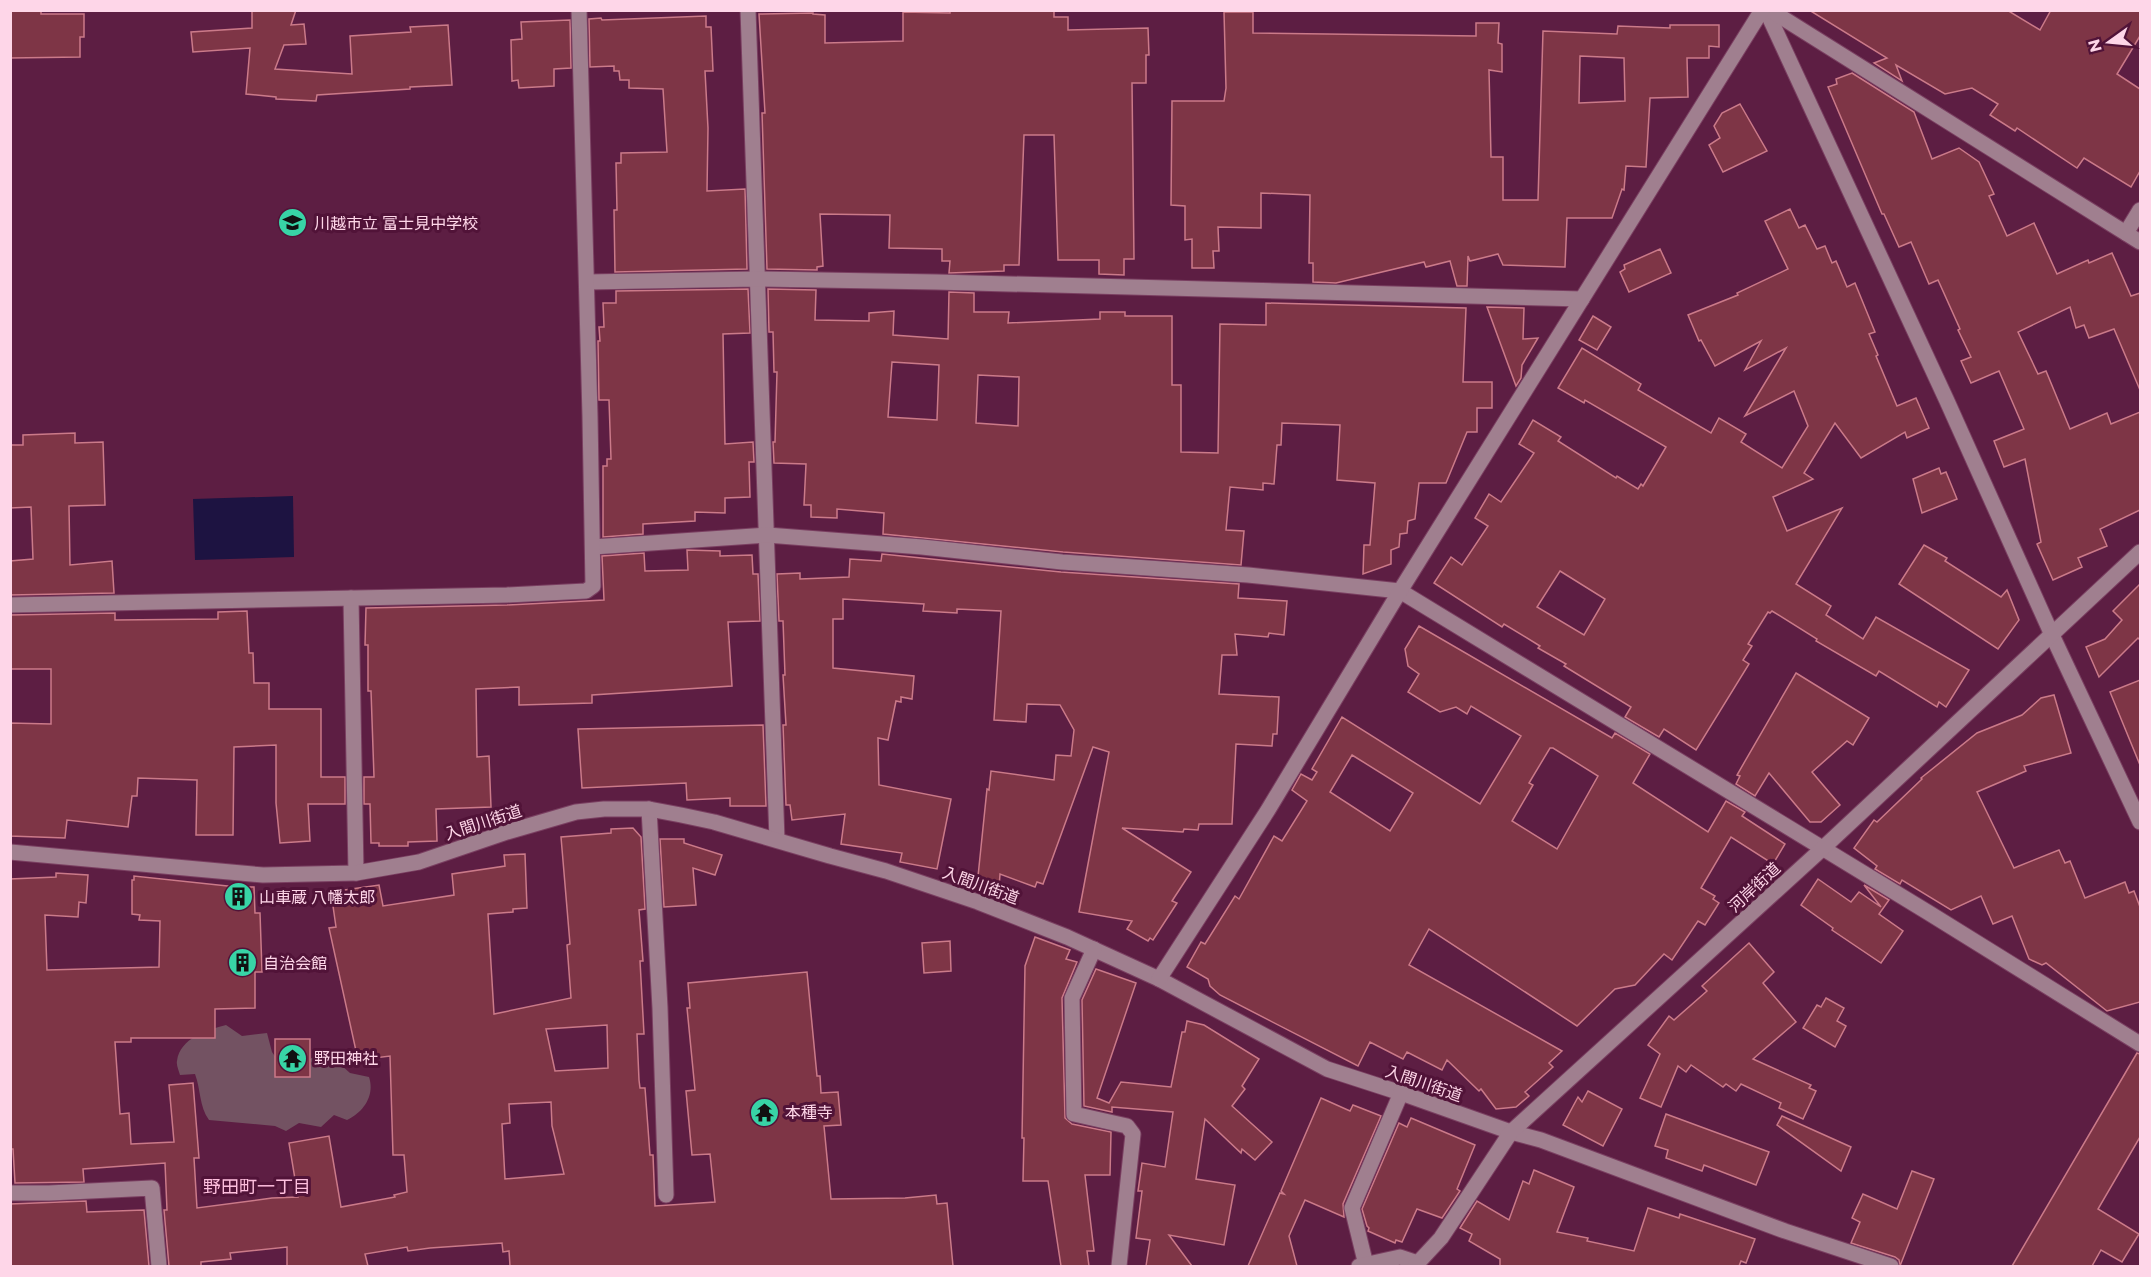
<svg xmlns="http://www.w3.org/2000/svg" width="2151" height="1277" viewBox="0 0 2151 1277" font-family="Montserrat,'Noto Sans JP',sans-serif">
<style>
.green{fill:#735262}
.water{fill:#1d1341}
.building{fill:#7e3546;stroke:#cb7a89;stroke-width:1.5;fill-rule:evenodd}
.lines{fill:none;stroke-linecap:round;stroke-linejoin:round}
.minor-casing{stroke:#7a3f61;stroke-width:17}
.minor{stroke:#a07f8f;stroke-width:15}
.labels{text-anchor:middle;stroke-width:6;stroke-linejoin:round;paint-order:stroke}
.poi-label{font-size:16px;fill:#fed6e8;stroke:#511338;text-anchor:start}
.street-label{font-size:16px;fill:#fed6e8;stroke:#511338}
.neighbourhood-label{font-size:18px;fill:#febfde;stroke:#511338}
</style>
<rect width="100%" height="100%" fill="#5d1e43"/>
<path class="green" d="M 226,1025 L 242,1036 L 267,1033 L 272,1052 L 281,1065 L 304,1064 L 323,1049 L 350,1073 L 369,1077 C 375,1095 364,1112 347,1120 L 334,1115 L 321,1127 L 299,1123 L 286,1131 L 275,1126 L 209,1120 C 199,1106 201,1090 195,1074 L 180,1075 C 179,1071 176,1065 177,1061 C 180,1038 207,1030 226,1025 Z"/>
<polygon class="water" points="293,496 294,557 195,560 193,499"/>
<g class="building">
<polygon points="10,10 41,10 41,14 84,14 84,37 80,37 80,57 10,58"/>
<polygon points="252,10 296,10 291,25 304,24 306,44 284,45 275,69 352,74 350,36 411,32 410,27 448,25 452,85 410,87 410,89 317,95 316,101 276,99 276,97 246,94 250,48 193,52 191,32 252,28"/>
<polygon points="950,10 1054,10 1054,17 1068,17 1068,30 1148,28 1149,55 1146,55 1146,83 1132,83 1134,259 1124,259 1124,275 1099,274 1099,260 1058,260 1054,135 1024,135 1019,265 1004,265 1004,271 949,273 950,261 942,261 942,249 889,248 890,215 820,214 823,266 817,267 817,270 767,269 762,113 765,113 759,14 813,13 813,14 825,15 825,43 903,41 903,12 950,13"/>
<polygon points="1809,10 2007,10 2040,30 2051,10 2140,10 2140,36 2117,74 2140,89 2140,171 2131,187 2084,158 2077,168 2017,128 2015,131 1990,115 1998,104 1972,88 1945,94 1896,65 1902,81 1874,63 1887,58"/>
<path d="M 1224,12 L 1253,12 L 1253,33 L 1476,36 L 1476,23 L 1499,23 L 1498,43 L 1502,44 L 1502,72 L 1489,70 L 1491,157 L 1503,157 L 1503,200 L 1538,200 L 1543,31 L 1617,34 L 1618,26 L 1670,28 L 1670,25 L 1719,25 L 1719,47 L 1709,46 L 1709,58 L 1687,58 L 1688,97 L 1650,98 L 1646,167 L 1626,166 L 1624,190 L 1622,189 L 1612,218 L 1567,218 L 1565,267 L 1503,265 L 1498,254 L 1470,261 L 1468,256 L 1467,286 L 1457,286 L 1450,261 L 1426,267 L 1424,262 L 1336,283 L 1313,282 L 1313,263 L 1309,263 L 1310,195 L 1261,193 L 1261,228 L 1218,227 L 1219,251 L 1213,251 L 1214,268 L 1192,268 L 1192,239 L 1185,240 L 1185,206 L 1171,205 L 1172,101 L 1224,101 L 1226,88 ZM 1580,56 L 1624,58 L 1625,101 L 1579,103 Z"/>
<polygon points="706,16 706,27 711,27 713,71 705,71 708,128 707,191 745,189 747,269 615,272 614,210 617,210 616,163 621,163 621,153 667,152 663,89 629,88 629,80 620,80 619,71 614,71 614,66 590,67 589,19 601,18 602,20"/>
<polygon points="570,20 571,68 554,69 554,86 519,88 518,80 512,81 511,40 522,39 521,22"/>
<polygon points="1852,73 1914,112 1932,159 1959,148 1979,162 1994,194 1989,196 2007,236 2034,223 2057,274 2088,260 2089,263 2112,253 2131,296 2140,293 2140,390 2114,329 2089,338 2084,325 2076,328 2070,307 2018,332 2038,374 2046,371 2070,429 2107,413 2111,424 2140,412 2140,510 2100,529 2107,546 2078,558 2082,567 2053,580 2037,544 2041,542 2025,459 2004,467 1994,441 2024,429 1999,371 1971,383 1961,361 1971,357 1958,330 1960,329 1938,280 1929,284 1911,242 1899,247 1884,214 1882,214 1828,87 1837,84 1836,79"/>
<polygon points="1740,104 1767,151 1723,172 1709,145 1720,138 1714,126 1722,113"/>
<path d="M 1790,209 L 1799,228 L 1805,225 L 1817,249 L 1825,246 L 1832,263 L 1836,261 L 1847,287 L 1855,283 L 1875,332 L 1869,334 L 1878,355 L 1876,356 L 1897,406 L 1916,398 L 1929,428 L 1907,438 L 1905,432 L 1861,458 L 1835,423 L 1804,473 L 1813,479 L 1773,497 L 1787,531 L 1842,508 L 1796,584 L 1831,606 L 1826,615 L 1863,639 L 1876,617 L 1969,670 L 1946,707 L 1939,702 L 1937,707 L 1879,671 L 1876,676 L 1816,641 L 1817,639 L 1772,611 L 1770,613 L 1768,612 L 1748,644 L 1752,646 L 1743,660 L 1749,664 L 1696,750 L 1664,729 L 1659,737 L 1625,717 L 1631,707 L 1564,666 L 1566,664 L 1538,648 L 1540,646 L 1504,624 L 1502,627 L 1434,583 L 1451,557 L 1462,565 L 1488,526 L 1475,518 L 1489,494 L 1501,502 L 1534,453 L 1519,444 L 1533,420 L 1561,437 L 1558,441 L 1616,478 L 1617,476 L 1638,489 L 1641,484 L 1643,486 L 1666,447 L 1585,400 L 1584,403 L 1558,388 L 1582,348 L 1641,384 L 1638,390 L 1711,433 L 1719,418 L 1746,434 L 1741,442 L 1782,468 L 1808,426 L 1794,391 L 1745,416 L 1786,348 L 1745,370 L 1761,341 L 1715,366 L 1701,340 L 1699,341 L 1688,315 L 1738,295 L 1737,293 L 1788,269 L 1765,221 ZM 1560,571 L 1605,599 L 1584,635 L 1537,607 Z"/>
<polygon points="1660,249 1671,273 1629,292 1620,272 1625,269 1624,265"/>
<polygon points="748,289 750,333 723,334 725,444 753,442 754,462 749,462 750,497 725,498 725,513 695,512 695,521 643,524 643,534 603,537 603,466 607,466 607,459 611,459 609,400 599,400 598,341 600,341 599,327 604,327 603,303 616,303 616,291"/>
<path d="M 768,289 L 816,290 L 815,320 L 869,321 L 869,313 L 894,311 L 893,335 L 948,339 L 949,292 L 974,293 L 974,312 L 1009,312 L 1008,323 L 1100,319 L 1100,312 L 1125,312 L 1125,316 L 1172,316 L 1172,385 L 1181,385 L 1181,452 L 1218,453 L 1220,324 L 1266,325 L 1266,303 L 1466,308 L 1463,382 L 1492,382 L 1492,408 L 1477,408 L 1477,432 L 1467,432 L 1446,483 L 1419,483 L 1415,519 L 1408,521 L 1407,533 L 1400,534 L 1399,547 L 1391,550 L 1391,564 L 1363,574 L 1364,545 L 1370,545 L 1375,483 L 1337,480 L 1340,425 L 1282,423 L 1281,445 L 1277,445 L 1274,484 L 1263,483 L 1263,490 L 1230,487 L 1226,530 L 1244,531 L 1241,565 L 1063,552 L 883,534 L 884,513 L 837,509 L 837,518 L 811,517 L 811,505 L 804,505 L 806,464 L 774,463 L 773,442 L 775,442 L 777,372 L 774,372 L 773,332 L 769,332 ZM 892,362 L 939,365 L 937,420 L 888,417 ZM 978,375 L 1019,377 L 1018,426 L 976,423 Z"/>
<polygon points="1487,307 1524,308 1523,339 1538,338 1522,365 1521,378 1516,386"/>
<polygon points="1593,316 1611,327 1597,350 1579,340"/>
<polygon points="75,433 75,443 103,442 105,505 69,506 70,565 112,561 114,593 10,595 10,561 33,559 31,507 10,508 10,445 23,445 23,435"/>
<polygon points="1939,468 1941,474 1946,472 1957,499 1922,513 1913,479"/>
<polygon points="1924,545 1947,558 1945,561 2001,597 2007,590 2019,620 1998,649 1899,584"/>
<polygon points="687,550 720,551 720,556 752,555 753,574 758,574 760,621 728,622 732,686 592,695 592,703 519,705 519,687 476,689 477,757 489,756 491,807 436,809 437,841 408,842 408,846 379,846 379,843 371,843 370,804 364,804 364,777 374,777 371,691 368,691 368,645 365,645 366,608 507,605 604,600 602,556 644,553 645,571 688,570"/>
<polygon points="882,554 1061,572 1239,584 1238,598 1287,601 1284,635 1269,633 1268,637 1235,634 1237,655 1222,655 1219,694 1279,697 1277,734 1273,734 1272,746 1236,744 1232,824 1199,824 1198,830 1184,829 1183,832 1122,828 1191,872 1172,901 1177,903 1153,940 1150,938 1148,941 1127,929 1132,921 1079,912 1109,752 1093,747 1043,884 1037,882 1035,887 1000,874 999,888 977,886 987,789 989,790 991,771 1054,780 1056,755 1071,756 1074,730 1060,705 1027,704 1026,722 994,720 1001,611 957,609 957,613 923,611 924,604 843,599 843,619 833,619 833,668 914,676 912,699 901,697 901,702 896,701 888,740 878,738 879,785 951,799 937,869 900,862 902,853 841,844 845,814 792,820 790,805 786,805 783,725 786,725 783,675 785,675 783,621 779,621 777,574 800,573 800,579 849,577 850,559 881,561"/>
<polygon points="2140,584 2140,640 2138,638 2099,677 2086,647 2105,639 2122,620 2113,611"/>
<polygon points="247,611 249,653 253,653 254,683 269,683 269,709 321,709 321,777 345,777 345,804 308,804 310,841 280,843 276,803 276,745 234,747 233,835 196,835 197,780 138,778 137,796 132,796 128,827 67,820 65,838 10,836 10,723 51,724 51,669 10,669 10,615 115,613 115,620 218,619 218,612"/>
<path d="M 1419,626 L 1612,738 L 1615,733 L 1650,754 L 1633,783 L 1708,832 L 1726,801 L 1745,812 L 1742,816 L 1785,844 L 1773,864 L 1731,837 L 1701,888 L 1715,896 L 1713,899 L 1719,903 L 1705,925 L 1698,921 L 1672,960 L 1664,954 L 1635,985 L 1615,989 L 1577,1026 L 1429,929 L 1409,965 L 1562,1051 L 1549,1063 L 1553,1067 L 1525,1092 L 1529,1096 L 1516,1107 L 1496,1109 L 1481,1089 L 1479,1091 L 1447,1060 L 1442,1070 L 1407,1052 L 1403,1059 L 1370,1042 L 1358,1066 L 1220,995 L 1210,986 L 1208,979 L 1187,967 L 1201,942 L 1205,944 L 1235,896 L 1239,899 L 1274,836 L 1282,841 L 1307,801 L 1292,790 L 1301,774 L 1312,780 L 1317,772 L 1312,769 L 1342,717 L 1480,804 L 1521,736 L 1471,706 L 1467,714 L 1456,707 L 1440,712 L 1408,692 L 1419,674 L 1408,666 L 1405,649 ZM 1550,748 L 1553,748 L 1598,776 L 1557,849 L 1512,821 L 1533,785 L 1529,783 ZM 1352,755 L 1413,793 L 1390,831 L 1330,792 Z"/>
<polygon points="1796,673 1869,718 1853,745 1847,741 1812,772 1840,805 1821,822 1810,822 1769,773 1755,796 1736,784 1740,776 1737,775"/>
<polygon points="2140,680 2140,765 2110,692"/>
<polygon points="2054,695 2071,753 2024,766 2026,771 1977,792 2014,868 2059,850 2065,863 2070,861 2085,898 2125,882 2129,893 2134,891 2140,907 2140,1002 2107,1011 2046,963 2042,965 2029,959 2012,916 1993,924 1981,896 1951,910 1902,880 1900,884 1875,869 1877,866 1854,848 1874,820 1877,822 1922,779 1921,778 1977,733 2022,715 2041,698"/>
<polygon points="763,725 766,806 730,806 730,798 687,800 686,783 582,788 578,729"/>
<path d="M 633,828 L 641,837 L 645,909 L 639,910 L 643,961 L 640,961 L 644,1034 L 637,1034 L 639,1080 L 640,1088 L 645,1088 L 650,1155 L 653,1155 L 655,1206 L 715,1202 L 710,1154 L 692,1155 L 686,1091 L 695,1090 L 687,1008 L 690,1008 L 688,983 L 807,972 L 817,1076 L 820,1076 L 821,1093 L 838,1092 L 841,1125 L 824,1126 L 831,1199 L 905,1198 L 936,1195 L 937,1204 L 947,1203 L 953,1266 L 510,1266 L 509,1251 L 503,1252 L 502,1243 L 430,1248 L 408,1251 L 407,1247 L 365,1254 L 368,1266 L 287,1266 L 287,1247 L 230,1253 L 231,1259 L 201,1262 L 201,1266 L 169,1266 L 164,1210 L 167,1210 L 165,1163 L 83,1169 L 84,1182 L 15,1183 L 13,1149 L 10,1149 L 10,879 L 56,877 L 56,873 L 88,875 L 86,903 L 79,902 L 78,917 L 45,915 L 47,970 L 159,967 L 160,921 L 139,920 L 140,915 L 132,914 L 132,880 L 134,880 L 134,876 L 237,887 L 254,887 L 255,913 L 260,913 L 262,972 L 255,972 L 255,1008 L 215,1009 L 215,1038 L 131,1038 L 131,1042 L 115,1042 L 120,1114 L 129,1113 L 131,1144 L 174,1142 L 169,1085 L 193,1083 L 199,1158 L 194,1158 L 197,1208 L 272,1198 L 298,1197 L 289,1143 L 329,1136 L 341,1207 L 395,1197 L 394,1195 L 407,1192 L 404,1155 L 393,1155 L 390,1056 L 358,1060 L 329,928 L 336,927 L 331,892 L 379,885 L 383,906 L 454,895 L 452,874 L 505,866 L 504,855 L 525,854 L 527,908 L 513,909 L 513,912 L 488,914 L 494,1014 L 571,998 L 567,945 L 570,944 L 561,837 L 611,833 L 611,829 ZM 607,1025 L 608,1068 L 555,1071 L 546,1029 ZM 551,1102 L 552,1126 L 564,1174 L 505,1179 L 502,1124 L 510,1123 L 509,1104 Z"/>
<polygon points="660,839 684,839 684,843 722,855 715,875 693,868 696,905 664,907"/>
<polygon points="1818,879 1851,902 1859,892 1881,907 1864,885 1889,900 1879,914 1903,931 1881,963 1832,930 1833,928 1801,905"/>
<polygon points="1035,937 1070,950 1066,959 1077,962 1062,998 1065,1118 1072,1124 1111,1132 1110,1175 1085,1175 1094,1251 1087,1251 1089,1266 1061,1266 1048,1181 1023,1181 1024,1138 1022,1138 1025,966"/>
<polygon points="950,941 951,971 924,973 922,943"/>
<polygon points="1749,943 1774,972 1763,983 1796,1022 1753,1059 1811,1085 1809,1088 1816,1091 1803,1119 1779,1108 1781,1103 1741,1084 1736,1091 1726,1084 1723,1087 1691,1065 1686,1072 1678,1066 1661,1107 1640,1098 1660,1054 1648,1045 1669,1016 1674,1020 1707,991 1702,986"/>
<polygon points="1096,969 1136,983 1097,1098 1109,1103 1121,1082 1171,1087 1182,1032 1185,1032 1187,1021 1204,1025 1259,1059 1242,1086 1245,1089 1232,1106 1272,1142 1255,1160 1242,1149 1241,1153 1205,1119 1196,1179 1235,1185 1224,1245 1169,1235 1192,1266 1146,1266 1150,1240 1136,1238 1142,1191 1138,1191 1142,1163 1165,1167 1173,1112 1112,1107 1112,1112 1084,1106 1082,1000"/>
<polygon points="1826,998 1844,1008 1837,1021 1846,1026 1835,1047 1803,1028 1817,1005 1821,1007"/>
<rect x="275" y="1039" width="35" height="38"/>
<polygon points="2137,1053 2140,1054 2140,1137 2098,1209 2139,1234 2122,1262 2101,1250 2092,1266 2012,1266"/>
<polygon points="1588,1091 1622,1109 1603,1146 1563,1125 1578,1097 1582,1102"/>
<polygon points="1321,1098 1350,1111 1353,1105 1381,1116 1343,1204 1344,1217 1305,1200 1289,1236 1297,1266 1248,1266 1280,1193 1284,1194 1281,1191"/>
<polygon points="1666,1114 1769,1152 1756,1185 1704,1165 1702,1171 1666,1158 1668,1150 1655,1146"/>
<polygon points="1782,1116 1851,1147 1841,1171 1777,1125"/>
<polygon points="1411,1118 1475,1145 1457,1189 1460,1191 1442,1218 1417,1209 1402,1242 1396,1240 1395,1243 1368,1231 1369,1228 1367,1226 1362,1209 1399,1123 1407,1127"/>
<polygon points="1534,1170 1574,1187 1557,1232 1588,1238 1587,1241 1634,1251 1648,1208 1679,1218 1680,1214 1755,1239 1746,1263 1741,1261 1739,1266 1500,1266 1500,1259 1469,1241 1472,1234 1460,1228 1477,1201 1509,1220 1523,1181 1529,1184"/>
<polygon points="1912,1171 1934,1179 1900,1266 1899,1260 1895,1257 1851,1243 1860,1222 1852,1218 1863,1194 1897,1209"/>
<polygon points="86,1201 87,1212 144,1210 149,1266 10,1266 10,1204"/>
</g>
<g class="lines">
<defs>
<g id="minor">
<polyline points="748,10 777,840"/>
<polyline points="1766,10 1947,401 2052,635 2140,822"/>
<polyline points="1770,10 2140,242"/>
<polyline points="2126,233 2140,210"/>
<polyline points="587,282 756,279 936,282 1582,299"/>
<polyline points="593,547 767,535 922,547 1062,562 1248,575 1400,591 1929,913 2140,1044"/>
<polyline points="351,598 356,873"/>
<polyline points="10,605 507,595 586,591 593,586 590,416 579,10"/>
<polyline points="649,809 660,1008 666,1195"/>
<polyline points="10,852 263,875 356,873 419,862 507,832 576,812 604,809 649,809 681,815 714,822 830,856 886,871 978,902 1067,937 1159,979 1327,1069 1401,1093 1511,1132 1541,1140 1785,1231 1891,1266"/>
<polyline points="1094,949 1072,998 1074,1114 1127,1126 1133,1134 1119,1266"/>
<polyline points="1159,979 1268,810 1400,591 1762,10"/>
<polyline points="10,1193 49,1193 152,1188 159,1266"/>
<polyline points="1366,1265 1352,1208 1401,1093"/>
<polyline points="1359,1266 1400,1257 1418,1263"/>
<polyline points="1415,1266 1441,1238 1511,1132 1822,849 2140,552"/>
</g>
</defs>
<use href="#minor" class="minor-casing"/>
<use href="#minor" class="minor"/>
</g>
<defs>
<symbol id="school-disc" viewBox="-11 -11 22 22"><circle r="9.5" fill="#38d4a6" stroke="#511338"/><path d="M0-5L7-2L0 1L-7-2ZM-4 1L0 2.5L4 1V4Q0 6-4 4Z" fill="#111"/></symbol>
<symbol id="building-disc" viewBox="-11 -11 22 22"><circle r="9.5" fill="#38d4a6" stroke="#511338"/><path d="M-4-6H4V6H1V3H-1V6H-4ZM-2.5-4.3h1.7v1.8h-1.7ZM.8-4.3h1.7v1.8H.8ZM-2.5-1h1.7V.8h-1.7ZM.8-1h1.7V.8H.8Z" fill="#111"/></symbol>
<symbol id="temple-disc" viewBox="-11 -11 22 22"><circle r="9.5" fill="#38d4a6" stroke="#511338"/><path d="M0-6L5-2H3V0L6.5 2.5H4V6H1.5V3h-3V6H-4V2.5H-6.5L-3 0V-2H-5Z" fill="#111"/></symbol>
</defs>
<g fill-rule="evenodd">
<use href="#school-disc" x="276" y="206" width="33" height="33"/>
<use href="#building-disc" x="222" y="880" width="33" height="33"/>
<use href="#building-disc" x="226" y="946" width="33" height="33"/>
<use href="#temple-disc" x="276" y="1042" width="33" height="33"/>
<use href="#temple-disc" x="748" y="1096" width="33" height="33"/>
</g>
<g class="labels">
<g class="poi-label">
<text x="314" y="229">川越市立 富士見中学校</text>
<text x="259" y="903">山車蔵 八幡太郎</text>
<text x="263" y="969">自治会館</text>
<text x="314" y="1064">野田神社</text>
<text x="785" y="1118">本種寺</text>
</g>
<g class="street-label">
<text transform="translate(483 822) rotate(-18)" y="6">入間川街道</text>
<text transform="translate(981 885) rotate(20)" y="6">入間川街道</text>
<text transform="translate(1754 887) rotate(-43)" y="6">河岸街道</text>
<text transform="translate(1424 1083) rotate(19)" y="6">入間川街道</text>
</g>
<g class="neighbourhood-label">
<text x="257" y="1193">野田町一丁目</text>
</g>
</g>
<rect width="2151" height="1277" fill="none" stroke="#fed6e8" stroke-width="24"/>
<g transform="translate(2109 42) rotate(255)" stroke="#511338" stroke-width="4.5" paint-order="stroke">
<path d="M0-4.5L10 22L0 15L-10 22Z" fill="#fed6e8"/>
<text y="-9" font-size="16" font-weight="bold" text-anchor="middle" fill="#fed6e8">N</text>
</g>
</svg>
